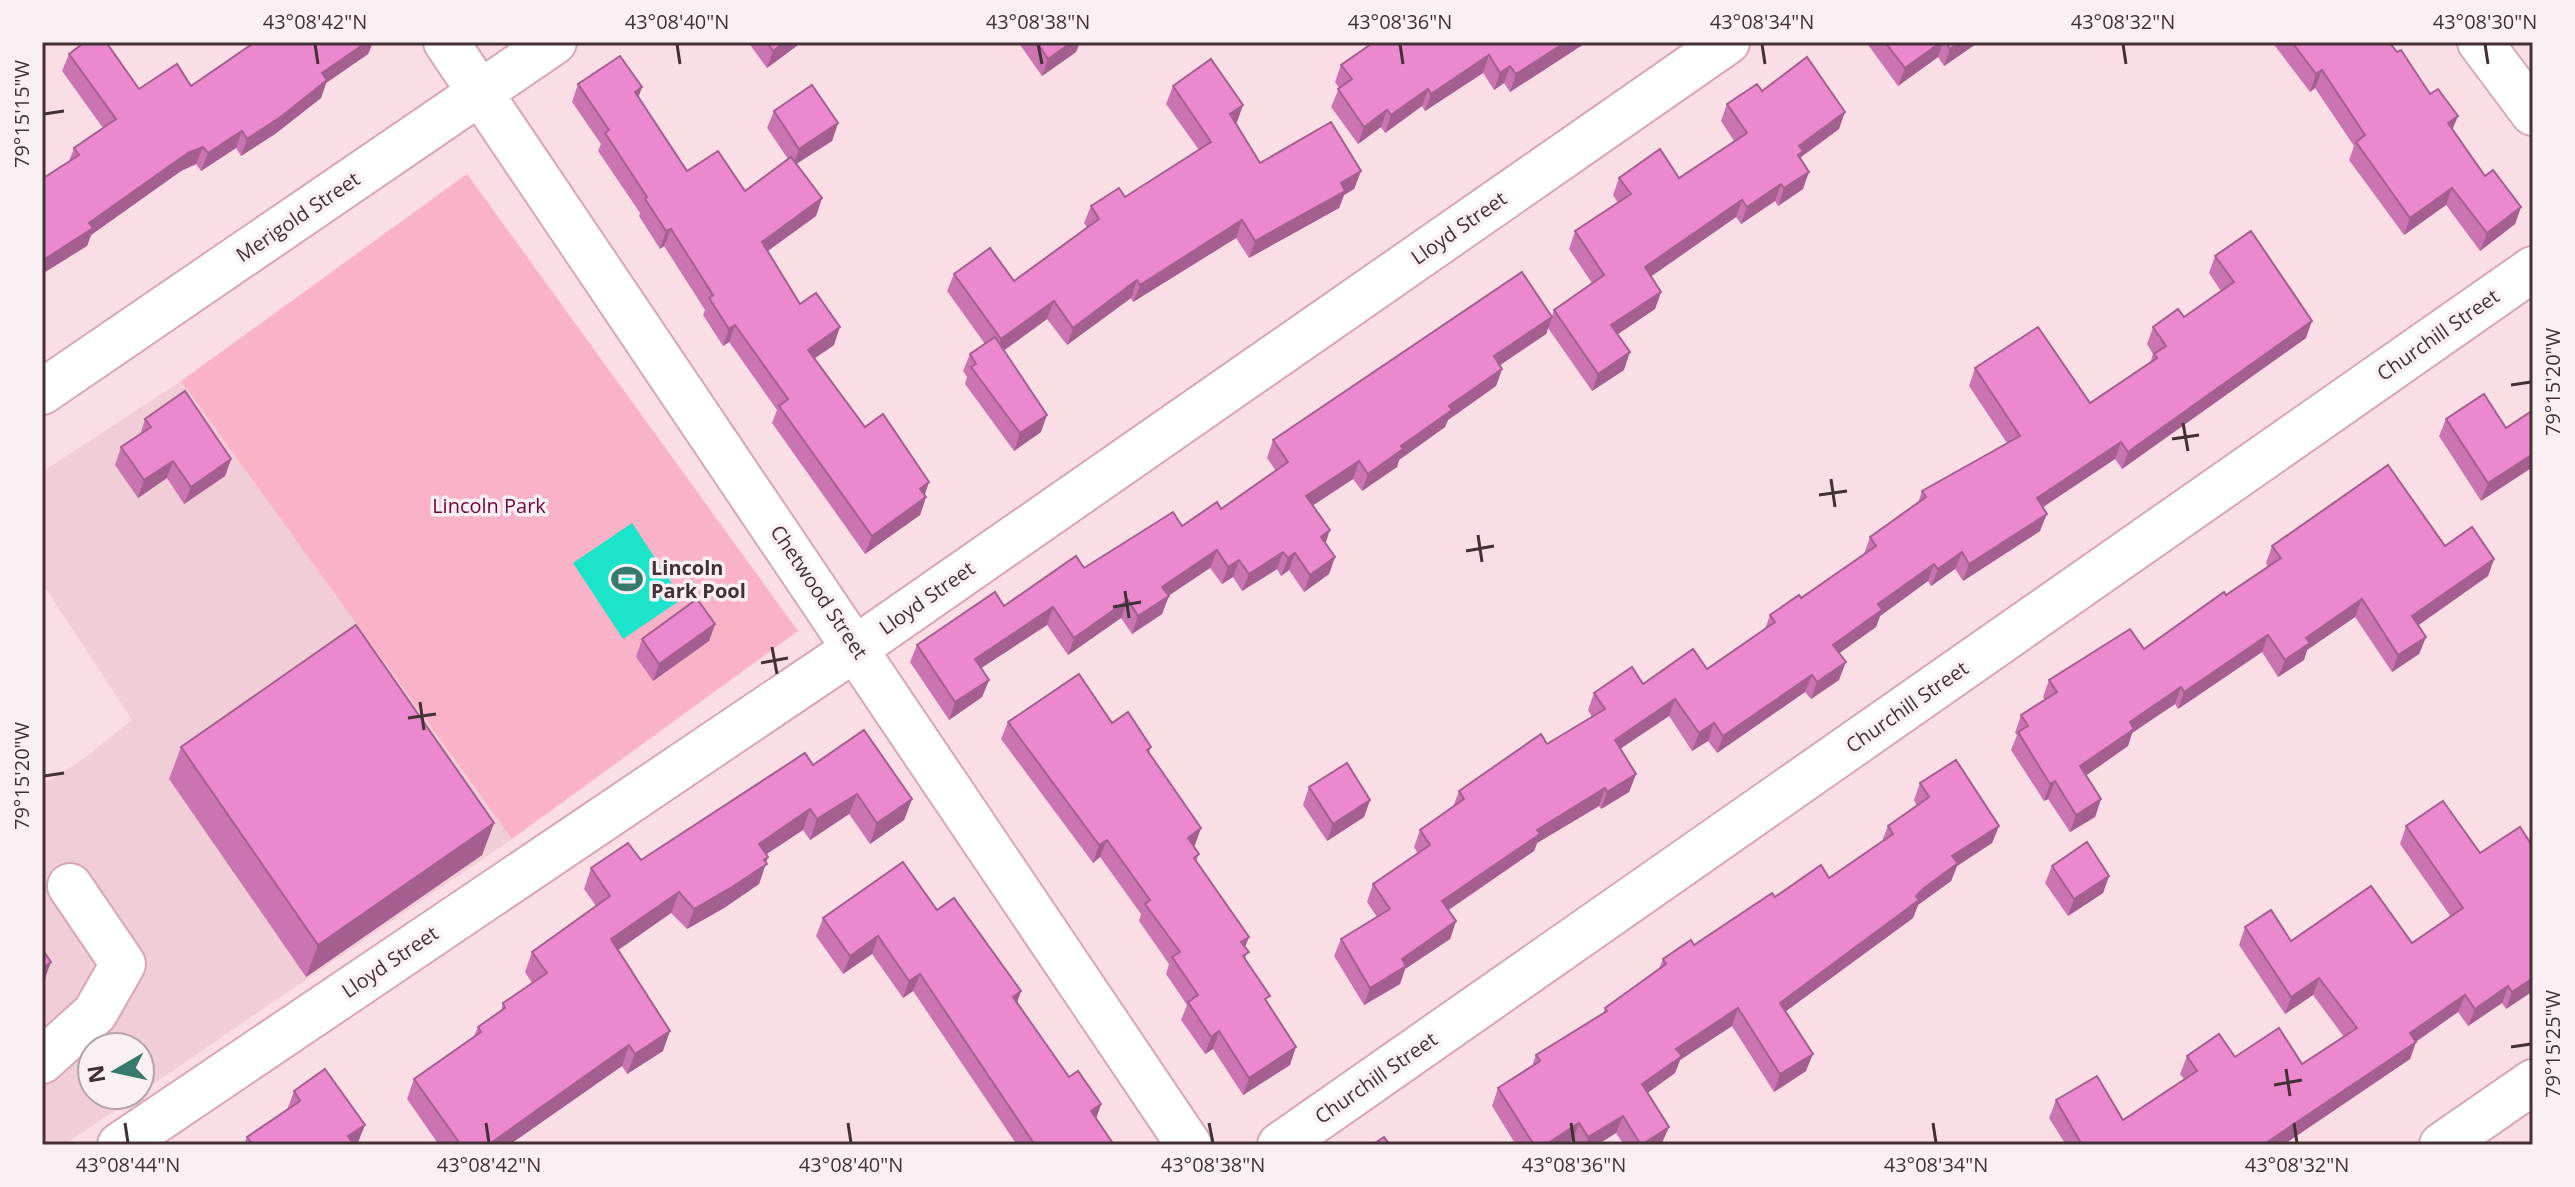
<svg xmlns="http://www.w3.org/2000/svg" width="2575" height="1187" viewBox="0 0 2575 1187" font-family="'Open Sans',sans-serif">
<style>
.built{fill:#f1cdd7}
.green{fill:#f9b2c7}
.water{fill:#1be4c8}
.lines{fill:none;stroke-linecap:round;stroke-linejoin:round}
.minor-casing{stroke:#d7a7b5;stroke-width:48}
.minor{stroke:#fff;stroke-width:44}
.wall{fill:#ca75b1}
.shaded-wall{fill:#a45f90}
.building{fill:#eb88ce;stroke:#a45f90;stroke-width:2}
.ticks{fill:none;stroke:#433035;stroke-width:3}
.labels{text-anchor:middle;stroke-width:7;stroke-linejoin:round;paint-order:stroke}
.street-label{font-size:20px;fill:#433035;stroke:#faf0f3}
.park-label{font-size:20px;fill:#700239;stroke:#faf0f3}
.poi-label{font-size:20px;font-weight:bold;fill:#433035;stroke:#faf0f3;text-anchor:start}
.neatline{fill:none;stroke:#433035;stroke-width:3}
.ticks-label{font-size:20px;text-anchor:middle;fill:#433035}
</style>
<rect width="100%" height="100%" fill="#fbdde5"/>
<polygon class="built" points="181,381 512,839 140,1093 140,1047 92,1047 92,1095 138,1095 64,1145 42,1145 42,785 82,760 132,720 42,583 42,472"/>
<polygon class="green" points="467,174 798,631 512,839 181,381"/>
<polygon class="water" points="632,523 682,599 623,639 573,563"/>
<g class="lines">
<defs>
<g id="minor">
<polyline points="446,42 1189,1145"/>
<polyline points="2480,42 2533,113"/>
<polyline points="42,392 554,42"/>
<polyline points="42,1061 95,1013 123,964 70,886"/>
<polyline points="120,1145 856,648 1727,42"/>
<polyline points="1280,1145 2533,269"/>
<polyline points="2442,1145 2533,1082"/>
</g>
</defs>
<use href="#minor" class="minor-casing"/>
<use href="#minor" class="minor"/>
</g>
<g class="wall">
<polygon points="255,42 373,42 368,54 326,83 321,98 275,134 241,156 236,148 201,171 196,164 181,171 91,235 87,246 69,161 74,148 103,128 62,71 69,54 139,89 191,86"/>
<polygon points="748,42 802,42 767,68"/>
<polygon points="1018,42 1080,42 1076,52 1042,76"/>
<polygon points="1374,42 1587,42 1510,92 1504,83 1494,90 1483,73 1425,111 1422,106 1385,133 1381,127 1358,144 1331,107 1339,88 1335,82 1341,65"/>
<polygon points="1866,42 1977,42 1976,44 1944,66 1938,57 1898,86"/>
<polygon points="2272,42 2389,42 2485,176 2521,207 2515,224 2480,251 2446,205 2404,235 2349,160 2354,146 2315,88 2310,92"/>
<polygon points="578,84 642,87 638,98 687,171 745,191 788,159 767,128 774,111 838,123 832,141 796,164 822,198 816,216 768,251 800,304 834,345 815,358 865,427 929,482 924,495 926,497 920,515 865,554 772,423 777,410 729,342 723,346 703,315 705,310 664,246 660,249 639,216 640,213 598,151 601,144 572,102"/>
<polygon points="1173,86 1243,105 1236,123 1260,163 1361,171 1354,189 1344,195 1339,208 1249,258 1236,238 1133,302 1131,298 1067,345 1047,319 1003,351 1041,432 1014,451 965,384 967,377 963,371 970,354 985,344 947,291 954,274 1014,281 1087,228 1084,223 1091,206 1125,197 1199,150 1166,104"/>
<polygon points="1762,91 1839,129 1801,157 1803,189 1778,206 1775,201 1741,224 1736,217 1651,276 1661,292 1655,309 1617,334 1624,370 1592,391 1548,328 1546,334 1500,365 1502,369 1496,386 1448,420 1445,427 1399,460 1397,467 1362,491 1353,479 1313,505 1326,543 1335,557 1329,574 1304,592 1289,570 1281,576 1277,569 1242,591 1233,577 1222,584 1210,568 1168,596 1162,614 1132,634 1121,618 1068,655 1047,625 981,668 989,680 982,697 949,720 910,662 917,645 1004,606 1084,568 1221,509 1276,471 1267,458 1273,440 1552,316 1554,310 1592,283 1569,249 1575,231 1618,203 1613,195 1619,178 1679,178 1734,141 1721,121 1727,104"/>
<polygon points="2215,256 2306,338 2122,469 2115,459 2043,507 2040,531 1963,581 1955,569 1931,586 1928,581 1880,616 1876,627 1839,653 1839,680 1811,699 1805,692 1717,753 1708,741 1692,751 1669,716 1620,749 1636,774 1629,792 1601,809 1599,806 1537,843 1534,851 1449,910 1456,921 1450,939 1405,969 1400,984 1364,1005 1334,956 1341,939 1377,917 1367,902 1373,884 1418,854 1414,847 1420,830 1453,807 1459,791 1547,744 1592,717 1588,710 1594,693 1643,684 1707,669 1765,629 1770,615 1801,598 1864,554 1870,537 1918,503 1922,491 2007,443 1969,386 1975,368 2090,403 2150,363 2153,354 2147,344 2153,327 2184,317 2221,291 2209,273"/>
<polygon points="2533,410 2481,501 2439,436 2446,419 2506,428"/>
<polygon points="145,419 231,459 225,476 184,504 167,478 138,498 115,465 121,447 140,435"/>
<polygon points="2272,546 2445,546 2494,559 2488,576 2418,625 2426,637 2419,654 2392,672 2355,617 2307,650 2304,660 2278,677 2262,652 2178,709 2175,704 2132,733 2128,746 2086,775 2101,799 2095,817 2070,832 2048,799 2044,801 2011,750 2017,735 2015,733 2021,715 2045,700 2043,697 2049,680 2144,649 2226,595 2268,567 2266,563"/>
<polygon points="715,624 709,641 653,681 636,657 642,639"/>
<polygon points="1008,722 1112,723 1151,747 1149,753 1201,828 1194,846 1199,854 1196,862 1249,937 1245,947 1246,961 1267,1003 1290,1065 1243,1095 1213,1049 1205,1054 1181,1020 1187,1005 1166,974 1169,964 1139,921 1141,914 1100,857 1093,863 1001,739"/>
<polygon points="181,747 494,823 482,855 306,977 169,779"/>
<polygon points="813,765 912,799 904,820 870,844 849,814 810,840 803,830 767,854 768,857 759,884 724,908 687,929 671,913 618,950 663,1051 627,1074 622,1066 509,1145 439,1145 407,1099 414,1079 474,1036 478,1027 501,1011 503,1003 532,983 525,972 532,952 596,906 584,889 591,868 641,860"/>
<polygon points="1920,783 1999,826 1992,843 1957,866 1951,881 1918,905 1913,918 1786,1011 1806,1071 1774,1092 1732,1026 1680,1060 1675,1073 1647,1093 1669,1127 1661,1145 1624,1145 1616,1133 1597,1145 1576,1145 1573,1140 1566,1145 1516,1145 1492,1106 1498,1088 1532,1066 1536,1055 1603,1014 1605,1008 1659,969 1663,959 1694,945 1775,897 1829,878 1882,841 1888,826 1917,806 1914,800"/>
<polygon points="1309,787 1370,800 1364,817 1327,841 1303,805"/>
<polygon points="2406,826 2480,853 2533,847 2533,991 2506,1009 2502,1003 2468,1026 2458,1012 2416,1042 2410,1059 2283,1145 2066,1145 2049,1118 2056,1100 2123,1120 2184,1079 2180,1074 2187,1056 2235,1057 2302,1064 2344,1037 2313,995 2285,1014 2239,945 2245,927 2291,941 2412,943 2451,917 2400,844"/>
<polygon points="2052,866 2109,876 2103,893 2068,916 2045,883"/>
<polygon points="937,910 1021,991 1017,1002 1069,1077 1101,1104 1096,1119 1114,1145 1017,1145 913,991 903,998 872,954 843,974 816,936 823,918"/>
<polygon points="294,1091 357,1145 244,1145 247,1137 287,1110"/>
</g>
<g class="shaded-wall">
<polygon points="367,42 373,42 368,54 326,83 321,98 275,134 241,156 247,139 322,73"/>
<polygon points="785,42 802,42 767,68 773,51"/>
<polygon points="1072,42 1080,42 1076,52 1042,76 1048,59"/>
<polygon points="1566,42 1587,42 1510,92 1516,74"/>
<polygon points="1941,42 1943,42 1938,57 1898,86 1905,68"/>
<polygon points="1960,42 1977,42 1976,44 1944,66 1950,49"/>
<polygon points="1489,55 1483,73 1425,111 1431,94"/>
<polygon points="1510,66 1504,83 1494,90 1500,73"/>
<polygon points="2322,70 2315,88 2310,92 2316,74"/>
<polygon points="642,87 636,104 635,92"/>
<polygon points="1428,89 1422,106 1385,133 1391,115"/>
<polygon points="1243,105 1237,122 1224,131 1230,114"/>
<polygon points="1387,110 1381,127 1358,144 1364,127"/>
<polygon points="1845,112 1839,129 1801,157 1797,169 1799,146"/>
<polygon points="2458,116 2451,133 2448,123"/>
<polygon points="838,123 832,141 793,166 799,149"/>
<polygon points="242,131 236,148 201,171 208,153"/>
<polygon points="203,147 196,164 181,171 91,235 87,246 42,274 42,261 89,223 188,153"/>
<polygon points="1361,171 1354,189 1344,195 1339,208 1249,258 1255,241 1341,183"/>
<polygon points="1809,172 1803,189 1778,206 1784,188"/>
<polygon points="1781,184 1775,201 1741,224 1747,207"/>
<polygon points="2452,188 2446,205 2404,235 2410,218"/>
<polygon points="822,198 816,216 756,259 762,242"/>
<polygon points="1742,200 1736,217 1639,285 1645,267"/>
<polygon points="2521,207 2515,224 2480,251 2487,233"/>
<polygon points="1242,220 1236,238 1133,302 1140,285"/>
<polygon points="671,229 664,246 660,249 666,231"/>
<polygon points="1137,280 1131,298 1067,345 1073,328"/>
<polygon points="1661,292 1655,309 1605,343 1611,325"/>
<polygon points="1054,301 1047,319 995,357 1001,339"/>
<polygon points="1552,317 1546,334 1487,374 1494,356"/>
<polygon points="2312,321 2306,338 2122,469 2128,452"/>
<polygon points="735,325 729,342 723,346 729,329"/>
<polygon points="840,327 834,345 802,367 808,350"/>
<polygon points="1630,352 1624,370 1592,391 1598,374"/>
<polygon points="1502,369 1496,386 1448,420 1445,427 1399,460 1397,467 1362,491 1368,474 1449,406"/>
<polygon points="1047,415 1041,432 1014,451 1020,433"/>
<polygon points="2121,442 2115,459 2031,515 2037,498"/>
<polygon points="2533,454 2533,467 2481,501 2488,483"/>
<polygon points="231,459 225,476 184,504 191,487"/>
<polygon points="173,461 167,478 138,498 144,480"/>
<polygon points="1359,461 1353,479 1300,514 1306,496"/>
<polygon points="929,482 923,500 926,497 920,515 865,554 872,536 920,489"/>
<polygon points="2047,514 2040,531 1963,581 1969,564"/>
<polygon points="1330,530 1324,548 1321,537"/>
<polygon points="1217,550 1210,568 1156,604 1162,587"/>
<polygon points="1283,552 1277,569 1242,591 1249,574"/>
<polygon points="1962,552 1955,569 1931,586 1938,569"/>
<polygon points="1295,553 1289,570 1281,576 1288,558"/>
<polygon points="1335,557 1329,574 1304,592 1310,575"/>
<polygon points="2494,559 2488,576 2406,634 2412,616"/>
<polygon points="1239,560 1233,577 1222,584 1228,567"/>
<polygon points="1934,564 1928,581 1880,616 1876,627 1827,662 1833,645 1878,604"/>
<polygon points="1169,596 1162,614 1132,634 1138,616"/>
<polygon points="2362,599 2355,617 2307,650 2304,660 2278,677 2285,660 2306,638"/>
<polygon points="1128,600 1121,618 1068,655 1074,638"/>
<polygon points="1053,607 1047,625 969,676 975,659"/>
<polygon points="715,624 709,641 653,681 659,664"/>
<polygon points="2268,635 2262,652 2178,709 2184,692"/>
<polygon points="2426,637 2419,654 2392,672 2398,655"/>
<polygon points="1846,662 1839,680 1811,699 1817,682"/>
<polygon points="1812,675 1805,692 1717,753 1723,736"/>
<polygon points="989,680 982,697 949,720 955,702"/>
<polygon points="2181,687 2175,704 2132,733 2128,746 2074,784 2080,766 2130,722"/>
<polygon points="1675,699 1669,716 1608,757 1615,740"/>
<polygon points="1714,723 1708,741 1692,751 1699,733"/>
<polygon points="1636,774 1629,792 1601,809 1607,792"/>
<polygon points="2055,781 2048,799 2044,801 2050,784"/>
<polygon points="1605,788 1599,806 1537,843 1534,851 1436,918 1442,901 1537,830"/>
<polygon points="857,794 849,814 810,840 817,819"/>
<polygon points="912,799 904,820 870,844 877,823"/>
<polygon points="2101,799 2095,817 2070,832 2076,815"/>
<polygon points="1370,800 1364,817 1327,841 1333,824"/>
<polygon points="810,809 803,830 751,864 759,844"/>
<polygon points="494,823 482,855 306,977 318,945"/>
<polygon points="1999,826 1992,843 1957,866 1951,881 1918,905 1913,918 1774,1020 1780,1003 1916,896 1952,856"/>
<polygon points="1201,828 1195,845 1181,855 1188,838"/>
<polygon points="1107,840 1100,857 1093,863 1099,845"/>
<polygon points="768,857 759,884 724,908 687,929 694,909"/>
<polygon points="2109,876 2103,893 2068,916 2074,899"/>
<polygon points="679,892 671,913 604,960 611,939"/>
<polygon points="1456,921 1450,939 1405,969 1400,984 1364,1005 1370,988 1402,959"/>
<polygon points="878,936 872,954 843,974 850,956"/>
<polygon points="1249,937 1242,954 1241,942"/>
<polygon points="51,962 42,987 42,969"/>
<polygon points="920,974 913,991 903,998 909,981"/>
<polygon points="2319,978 2313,995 2285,1014 2291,997"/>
<polygon points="2533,978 2533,991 2506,1009 2512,992"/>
<polygon points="2508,986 2502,1003 2468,1026 2475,1009"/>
<polygon points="1021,991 1015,1009 1013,997"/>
<polygon points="2465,995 2458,1012 2405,1049 2416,1042 2410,1059 2283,1145 2263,1145 2410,1033"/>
<polygon points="1738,1008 1732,1026 1680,1060 1675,1073 1635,1102 1642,1084 1676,1049"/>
<polygon points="670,1031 663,1051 627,1074 635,1054"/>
<polygon points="1219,1031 1213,1049 1205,1054 1211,1037"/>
<polygon points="629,1045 622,1066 509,1145 488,1145"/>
<polygon points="1296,1047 1290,1065 1243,1095 1249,1078"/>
<polygon points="1813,1054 1806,1071 1774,1092 1780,1074"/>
<polygon points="1101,1104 1095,1122 1091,1111"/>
<polygon points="1623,1116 1616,1133 1597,1145 1586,1145 1588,1137"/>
<polygon points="1579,1123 1573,1140 1566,1145 1545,1145"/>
<polygon points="365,1125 357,1145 344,1145 348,1136"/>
<polygon points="1669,1127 1661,1145 1641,1145"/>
</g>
<g class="building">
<polygon points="85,42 106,42 139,89 177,64 191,86 255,42 367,42 322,73 327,80 282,116 247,139 242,131 208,153 203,147 188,153 89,223 93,228 42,261 42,179 79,155 74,148 116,119 69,54"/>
<polygon points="767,42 785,42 773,51"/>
<polygon points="1037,42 1072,42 1048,59"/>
<polygon points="1374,42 1566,42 1516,74 1510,66 1500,73 1489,55 1431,94 1428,89 1391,115 1387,110 1364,127 1338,89 1352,79 1341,65"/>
<polygon points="1885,42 1941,42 1905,68"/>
<polygon points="1946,42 1960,42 1950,49"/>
<polygon points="2292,42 2389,42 2397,52 2401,50 2430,94 2438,89 2458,116 2448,123 2485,176 2493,170 2521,207 2487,233 2452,188 2410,218 2356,142 2365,135 2322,70 2316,74"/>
<polygon points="620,56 642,87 635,92 687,171 718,151 745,191 791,157 822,198 762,242 800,304 816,293 840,327 808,350 865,427 883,414 929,482 920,489 926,497 872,536 779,406 788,399 735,325 729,329 709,298 713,295 671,229 666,231 645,199 647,197 605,133 609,130 578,84"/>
<polygon points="1807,57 1845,112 1799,146 1803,151 1798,155 1809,172 1784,188 1781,184 1747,207 1742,200 1645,267 1661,292 1611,325 1630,352 1598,374 1554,310 1604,275 1575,231 1631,194 1619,178 1660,149 1679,178 1747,133 1727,104 1757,84 1762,91"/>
<polygon points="1211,59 1243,105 1230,114 1260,163 1331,122 1361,171 1341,183 1345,191 1255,241 1242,220 1140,285 1137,280 1073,328 1054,301 1001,339 954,274 990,248 1014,281 1099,219 1091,206 1119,188 1125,197 1211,142 1173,86"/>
<polygon points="812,85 838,123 799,149 774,111"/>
<polygon points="2251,231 2312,321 2128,452 2121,442 2037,498 2047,514 1969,564 1962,552 1938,569 1934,564 1878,604 1882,610 1833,645 1846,662 1817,682 1812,675 1723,736 1714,723 1699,733 1675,699 1615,740 1636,774 1607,792 1605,788 1537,830 1540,834 1442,901 1456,921 1402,959 1406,966 1370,988 1341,939 1390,909 1373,884 1430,845 1420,830 1464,799 1459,791 1541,734 1547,744 1605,709 1594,693 1632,667 1643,684 1693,649 1707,669 1775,622 1770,615 1799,595 1801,598 1876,546 1870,537 1926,497 1922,491 2020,436 1975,368 2038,327 2090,403 2157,358 2154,354 2166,346 2153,327 2178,309 2184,317 2234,282 2215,256"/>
<polygon points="1522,272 1552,317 1494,356 1502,369 1449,406 1452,410 1401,446 1403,449 1368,474 1359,461 1306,496 1330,530 1321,537 1335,557 1310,575 1295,553 1288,558 1283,552 1249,574 1239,560 1228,567 1217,550 1162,587 1169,596 1138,616 1128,600 1074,638 1053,607 975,659 989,680 955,702 917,645 995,592 1004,606 1076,556 1084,568 1173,512 1182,526 1217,502 1221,509 1288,462 1273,440"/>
<polygon points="995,337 1047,415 1020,433 971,367 976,364 970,354"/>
<polygon points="185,391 231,459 191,487 173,461 144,480 121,447 151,427 145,419"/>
<polygon points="2484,394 2506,428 2533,410 2533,454 2488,483 2446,419"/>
<polygon points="2388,465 2445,546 2472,527 2494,559 2412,616 2426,637 2398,655 2362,599 2306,638 2310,643 2285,660 2268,635 2184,692 2181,687 2130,722 2134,729 2080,766 2101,799 2076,815 2055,781 2050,784 2018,732 2028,726 2021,715 2057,692 2049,680 2130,629 2144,649 2224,592 2226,595 2281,558 2272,546"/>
<polygon points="697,599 715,624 659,664 642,639"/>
<polygon points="356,625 494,823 318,945 181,747"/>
<polygon points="1079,674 1112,723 1128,712 1151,747 1147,750 1201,828 1188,838 1199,854 1194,858 1249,937 1241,942 1249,952 1243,956 1270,996 1265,999 1296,1047 1249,1078 1219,1031 1211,1037 1188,1002 1198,995 1172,957 1180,952 1145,904 1150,900 1107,840 1099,845 1008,722"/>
<polygon points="864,730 912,799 877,823 857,794 817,819 810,809 759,844 768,857 764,860 767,864 732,887 694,909 679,892 611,939 670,1031 635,1054 629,1045 488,1145 461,1145 414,1079 481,1032 478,1027 505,1008 503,1003 547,973 532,952 610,896 591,868 628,843 641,860 805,753 813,765"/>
<polygon points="1956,760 1999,826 1952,856 1958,863 1924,888 1916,896 1919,900 1780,1003 1813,1054 1780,1074 1738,1008 1676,1049 1682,1056 1642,1084 1669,1127 1641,1145 1623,1116 1588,1137 1579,1123 1545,1145 1534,1145 1498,1088 1540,1061 1536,1055 1607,1011 1605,1008 1666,964 1663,959 1691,940 1694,945 1772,893 1775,897 1821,865 1829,878 1893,834 1888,826 1929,797 1920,783"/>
<polygon points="1347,763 1370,800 1333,824 1309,787"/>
<polygon points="2443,801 2480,853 2520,827 2533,847 2533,978 2512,992 2508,986 2475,1009 2465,995 2410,1033 2416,1042 2263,1145 2082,1145 2056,1100 2097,1076 2123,1120 2197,1071 2187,1056 2219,1034 2235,1057 2279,1028 2302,1064 2357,1028 2319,978 2291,997 2245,927 2271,910 2291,941 2371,886 2412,943 2463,908 2406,826"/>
<polygon points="2087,842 2109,876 2074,899 2052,866"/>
<polygon points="903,862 937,910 954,898 1021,991 1013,997 1069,1077 1078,1071 1101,1104 1091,1111 1114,1145 1035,1145 920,974 909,981 878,936 850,956 823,918"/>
<polygon points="42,949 51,962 42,969"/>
<polygon points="325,1069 365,1125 348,1136 354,1145 253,1145 247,1137 300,1101 294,1091"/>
<polygon points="1384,1137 1390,1145 1372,1145"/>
</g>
<path class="ticks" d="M 315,44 L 318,64M 677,44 L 680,64M 1038,44 L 1042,64M 1400,44 L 1403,64M 1762,44 L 1765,64M 2123,44 L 2126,64M 2485,44 L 2488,64M 44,114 L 64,111M 2511,385 L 2531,382M 2183,423 L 2188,451M 2172,439 L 2199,435M 1831,479 L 1835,507M 1819,495 L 1847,491M 1478,535 L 1482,562M 1466,551 L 1494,546M 1125,591 L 1129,618M 1113,607 L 1141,602M 772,647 L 777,674M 761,663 L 788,658M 420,702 L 424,730M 408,718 L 436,714M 44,776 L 64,773M 2511,1047 L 2531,1044M 2286,1069 L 2290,1096M 2274,1085 L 2302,1080M 125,1123 L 128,1143M 486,1123 L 489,1143M 848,1123 L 851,1143M 1209,1123 L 1213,1143M 1571,1123 L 1574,1143M 1933,1123 L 1936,1143M 2294,1123 L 2297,1143"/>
<defs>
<symbol id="stadium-bare" viewBox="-9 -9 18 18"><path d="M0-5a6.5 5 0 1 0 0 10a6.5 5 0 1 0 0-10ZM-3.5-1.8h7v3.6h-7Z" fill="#367a6d" stroke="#faf0f3" stroke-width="2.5" paint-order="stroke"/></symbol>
</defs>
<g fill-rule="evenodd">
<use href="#stadium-bare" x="605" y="557" width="44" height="44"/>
</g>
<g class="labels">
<g class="street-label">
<text transform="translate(298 217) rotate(-34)" y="7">Merigold Street</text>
<text transform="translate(1459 228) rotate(-35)" y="7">Lloyd Street</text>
<text transform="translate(2438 335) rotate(-35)" y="7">Churchill Street</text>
<text transform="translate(819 592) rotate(56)" y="7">Chetwood Street</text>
<text transform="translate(927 598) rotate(-35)" y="7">Lloyd Street</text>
<text transform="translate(1907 707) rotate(-35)" y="7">Churchill Street</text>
<text transform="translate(390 962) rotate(-34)" y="7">Lloyd Street</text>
<text transform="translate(1376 1078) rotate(-35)" y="7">Churchill Street</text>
</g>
<g class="park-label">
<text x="489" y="513">Lincoln Park</text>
</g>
<g class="poi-label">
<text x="651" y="575">Lincoln<tspan x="651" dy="23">Park Pool</tspan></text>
</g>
</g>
<rect width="2575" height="1187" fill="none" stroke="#faf0f3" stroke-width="88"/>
<g transform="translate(116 1071) rotate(261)"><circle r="38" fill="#faf0f3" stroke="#b1a3a7" stroke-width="2"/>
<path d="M0-6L14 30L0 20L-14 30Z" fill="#367a6d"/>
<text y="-12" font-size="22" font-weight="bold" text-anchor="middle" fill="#433035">N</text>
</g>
<rect x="44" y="44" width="2487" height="1099" class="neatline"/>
<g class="ticks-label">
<text x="315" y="29">43°08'42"N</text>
<text x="677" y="29">43°08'40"N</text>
<text x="1038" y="29">43°08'38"N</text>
<text x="1400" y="29">43°08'36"N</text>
<text x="1762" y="29">43°08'34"N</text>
<text x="2123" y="29">43°08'32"N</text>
<text x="2485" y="29">43°08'30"N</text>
<text transform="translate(22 114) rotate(-90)" y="7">79°15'15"W</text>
<text transform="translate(2553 382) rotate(-90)" y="7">79°15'20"W</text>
<text transform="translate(22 776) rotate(-90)" y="7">79°15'20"W</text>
<text transform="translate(2553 1044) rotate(-90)" y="7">79°15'25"W</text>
<text x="128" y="1172">43°08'44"N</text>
<text x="489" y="1172">43°08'42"N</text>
<text x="851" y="1172">43°08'40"N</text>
<text x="1213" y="1172">43°08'38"N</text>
<text x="1574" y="1172">43°08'36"N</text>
<text x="1936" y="1172">43°08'34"N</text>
<text x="2297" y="1172">43°08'32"N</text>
</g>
</svg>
